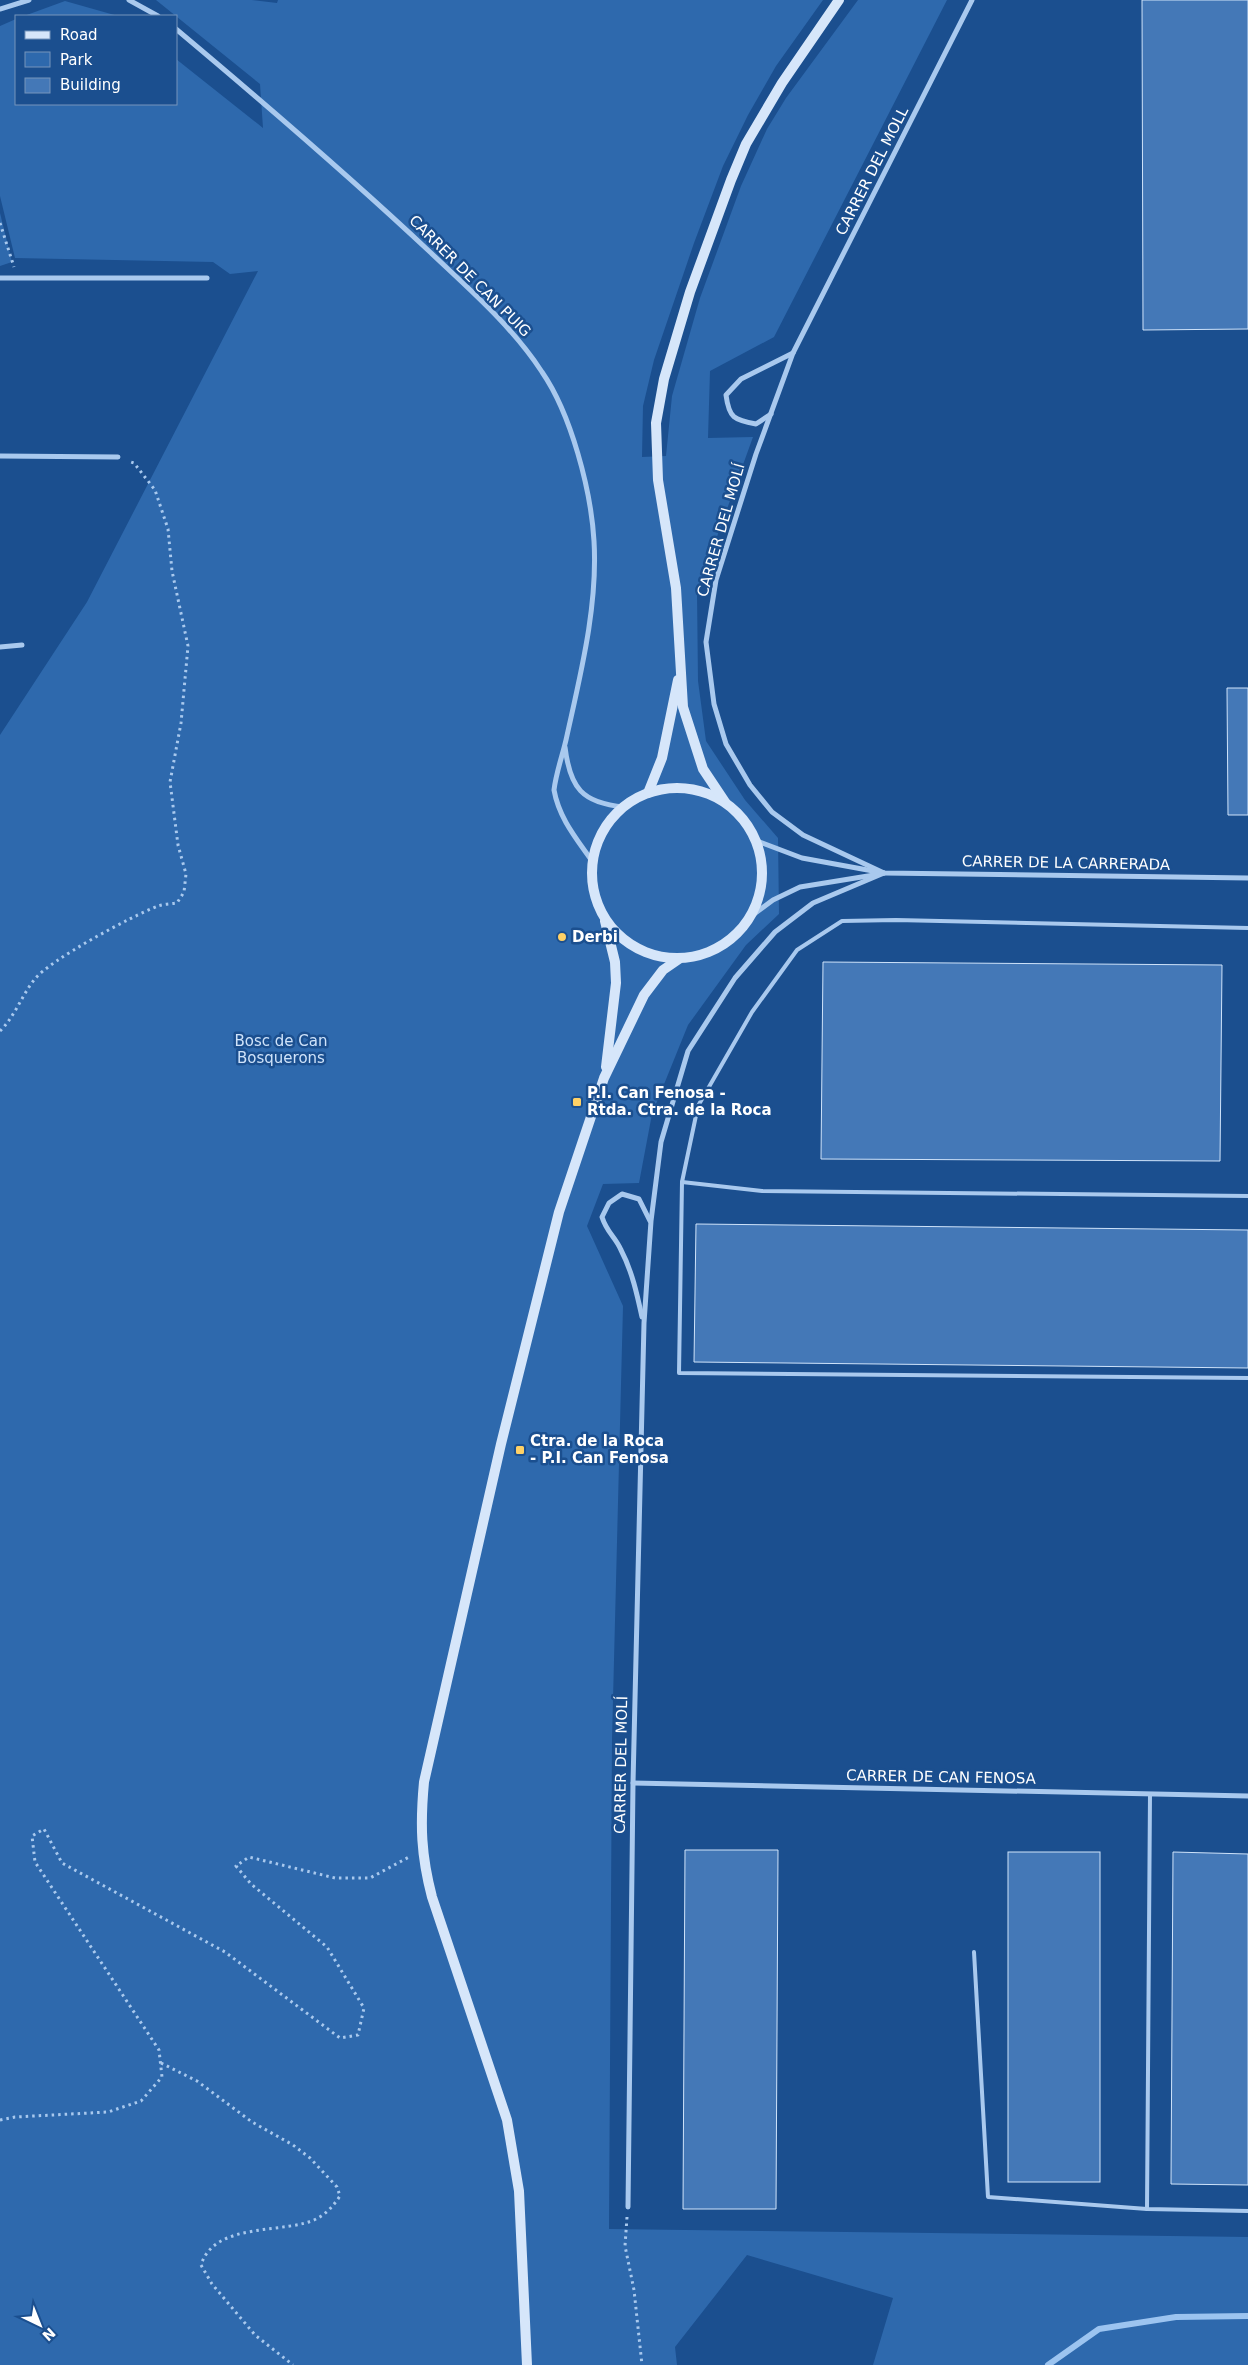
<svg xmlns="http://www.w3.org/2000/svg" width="1248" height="2365" viewBox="0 0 1248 2365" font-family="'DejaVu Sans',sans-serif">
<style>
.green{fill:#2e69ad}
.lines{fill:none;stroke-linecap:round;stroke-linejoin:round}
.stream{stroke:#9cc4f0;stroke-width:6}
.building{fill:#4478b7;stroke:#cfe3fa}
.path{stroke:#a9c9ee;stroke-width:3;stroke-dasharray:2.5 4;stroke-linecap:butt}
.lane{stroke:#a9c9ee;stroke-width:4}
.street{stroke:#a9c9ee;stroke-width:5}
.secondary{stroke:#d6e6fa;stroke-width:10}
.poi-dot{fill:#ffd166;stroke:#1b4f8f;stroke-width:2}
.labels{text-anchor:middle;stroke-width:5;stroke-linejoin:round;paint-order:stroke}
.street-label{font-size:15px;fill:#fff;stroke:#1b4f8f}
.poi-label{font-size:15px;font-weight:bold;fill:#fff;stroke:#1b4f8f;text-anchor:start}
.park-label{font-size:15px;fill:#cfe3fa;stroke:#1b4f8f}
</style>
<rect width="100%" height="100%" fill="#1b4f8f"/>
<g class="green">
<polygon points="156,0 252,0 277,3 278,0 823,0 776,66 748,115 723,166 694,243 654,360 643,406 642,457 666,456 672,396 700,298 741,186 767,129 786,98 858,0 947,0 774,337 710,371 708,438 753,437 697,592 698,681 706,741 745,800 778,838 779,914 746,945 688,1025 652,1114 639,1183 603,1184 587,1226 623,1306 612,1739 609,2229 1248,2237 1248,2365 873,2365 893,2298 747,2255 675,2347 677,2365 0,2365 0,735 87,602 258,271 230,274 213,262 15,258 0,196 0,26 16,19 16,104 176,104 176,59 263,128 260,84"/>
<polygon points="65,1 118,16 24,16"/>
<polygon points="0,213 12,262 0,266"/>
</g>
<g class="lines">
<polyline class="stream" points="1048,2365 1099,2329 1176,2317 1248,2316"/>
</g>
<g class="building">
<polygon points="1142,0 1248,0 1248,329 1143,330"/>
<polygon points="1227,688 1248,688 1248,815 1228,815"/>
<polygon points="823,962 1222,965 1220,1161 821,1159"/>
<polygon points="696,1224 1248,1230 1248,1368 694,1362"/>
<polygon points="685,1850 778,1850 776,2209 683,2209"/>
<rect x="1008" y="1852" width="92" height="330"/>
<polygon points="1173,1852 1248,1854 1248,2185 1171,2184"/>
</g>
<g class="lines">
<g class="path">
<polyline points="0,223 14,267"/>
<path d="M 0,1031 C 15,1016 21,997 34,980 C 49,960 132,916 158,906 C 164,904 171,904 177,903 L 184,892 L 186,874 L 178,845 L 170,782 L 181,723 L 188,646 L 172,571 L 168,529 L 155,490 L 134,463 L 128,461"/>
<path d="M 161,2063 L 197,2081 L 252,2122 L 293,2145 L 310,2158 L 337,2187 L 340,2196 C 334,2205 327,2213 318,2218 C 288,2235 215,2220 201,2265 L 212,2284 L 255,2335 L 293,2365"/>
<polyline points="0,2120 15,2117 108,2112 141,2101 162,2077 159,2050 35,1862 32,1836 44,1829 62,1863 225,1952 340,2038 358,2035 364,2008 327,1947 251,1884 236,1866 249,1857 335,1878 370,1878 409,1857"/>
<polyline points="627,2217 625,2246 634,2290 642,2365"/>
</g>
<g class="lane">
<polyline points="1248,928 896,920 842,921 797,950 752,1012 698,1106 682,1182 762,1191 1248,1196"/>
<polyline points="682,1182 679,1373 1248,1378"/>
<polyline points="1150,1794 1147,2209 1248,2211"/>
<polyline points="974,1952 988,2197 1147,2209"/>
</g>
<g class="street">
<polyline points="129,0 158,16"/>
<polyline points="0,9 29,0"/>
<path d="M 176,29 C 263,102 348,175 430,252 C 469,289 512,326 542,372 C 571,414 591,490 594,541 C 598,607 580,676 566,740 C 562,757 556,773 554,790 C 559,818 576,838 592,861"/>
<polyline points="0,278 207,278"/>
<path d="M 771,414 L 756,424 C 734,420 729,418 726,395 L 741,379 L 793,353"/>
<polyline points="0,456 118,457"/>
<polyline points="0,647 22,645"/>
<path d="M 565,747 C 570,788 582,803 624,807"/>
<polyline points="757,841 802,858 884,873 1248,878"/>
<polyline points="884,873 803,835 772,812 750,785 726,744 714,704 706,642 716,580 756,454 793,353 972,0"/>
<polyline points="750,917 773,900 800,887 874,875"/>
<path d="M 642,1317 C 637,1294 632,1271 621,1250 C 615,1236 607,1233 602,1217 L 609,1203 L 622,1194 L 639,1199 L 650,1221"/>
<polyline points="633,1783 1248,1796"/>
<polyline points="628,2207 633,1783 644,1323 651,1221 661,1142 688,1051 735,978 775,932 813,903 884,873"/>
</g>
<g class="secondary">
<circle cx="677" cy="873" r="85"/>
<polyline points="648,793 662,758 678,680"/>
<polyline points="725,802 703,769 683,707 676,588 658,480 656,423 664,379 690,292 731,180 746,144 782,83 839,0"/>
<polyline points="605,921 615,962 616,983 606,1067"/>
<path d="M 527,2365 L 519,2191 L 507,2120 L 432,1897 C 421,1855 420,1825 424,1782 L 501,1444 L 559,1212 L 604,1078 L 644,995 L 663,970 L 679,959"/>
</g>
</g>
<g class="poi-dot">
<circle cx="562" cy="937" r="5"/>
<rect x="572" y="1097" width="10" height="10" rx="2.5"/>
<rect x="515" y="1445" width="10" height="10" rx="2.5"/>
</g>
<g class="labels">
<g class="street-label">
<text transform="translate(872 171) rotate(-63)" y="5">CARRER DEL MOLL</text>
<text transform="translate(470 276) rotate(45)" y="5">CARRER DE CAN PUIG</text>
<text transform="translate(721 530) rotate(-74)" y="5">CARRER DEL MOLÍ</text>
<text transform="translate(1066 863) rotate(1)" y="5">CARRER DE LA CARRERADA</text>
<text transform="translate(621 1765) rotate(-89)" y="5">CARRER DEL MOLÍ</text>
<text transform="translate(941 1777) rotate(1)" y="5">CARRER DE CAN FENOSA</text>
</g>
<g class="poi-label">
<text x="572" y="942">Derbi</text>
<text x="587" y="1098">P.I. Can Fenosa -<tspan x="587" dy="17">Rtda. Ctra. de la Roca</tspan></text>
<text x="530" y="1446">Ctra. de la Roca<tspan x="530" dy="17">- P.I. Can Fenosa</tspan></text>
</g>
<g class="park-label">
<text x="281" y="1046">Bosc de Can<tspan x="281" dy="17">Bosquerons</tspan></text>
</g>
</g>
<rect x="15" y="15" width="162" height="90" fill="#1b4f8f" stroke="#7695bc"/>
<rect x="25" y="31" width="25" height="8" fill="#d6e6fa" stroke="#7695bc"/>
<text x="60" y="40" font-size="15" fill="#ffffff">Road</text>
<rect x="25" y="52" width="25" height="15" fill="#2e69ad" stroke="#7695bc"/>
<text x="60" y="65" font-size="15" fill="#ffffff">Park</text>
<rect x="25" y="78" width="25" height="15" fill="#4478b7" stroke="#7695bc"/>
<text x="60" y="90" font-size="15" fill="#ffffff">Building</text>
<g transform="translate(40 2325) rotate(137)" stroke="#1b4f8f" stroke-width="4" paint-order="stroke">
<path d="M0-4L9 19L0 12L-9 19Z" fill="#ffffff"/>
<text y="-8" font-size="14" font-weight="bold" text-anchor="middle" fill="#ffffff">N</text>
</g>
</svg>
